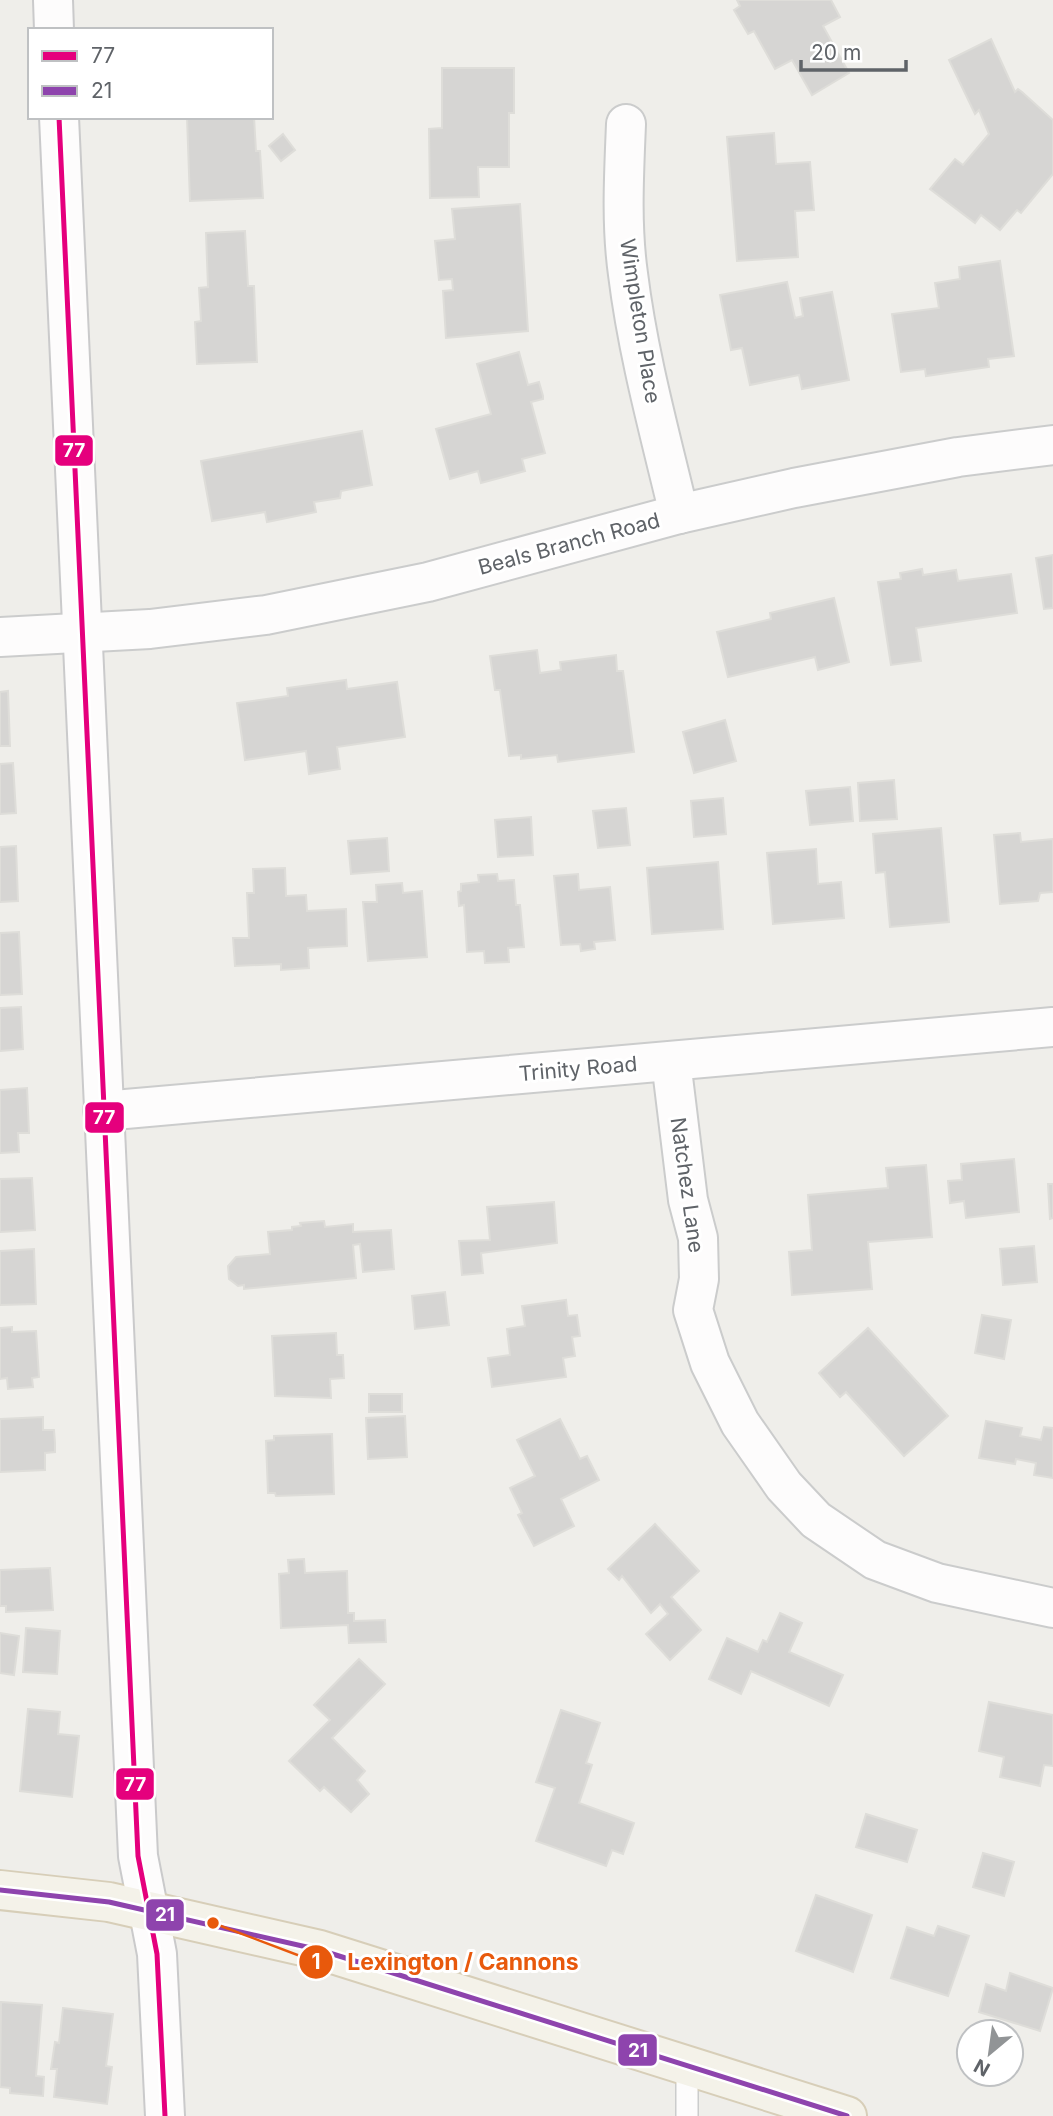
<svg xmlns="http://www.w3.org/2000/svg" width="1053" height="2116" viewBox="0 0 1053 2116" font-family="Inter,sans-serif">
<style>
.building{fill:#d6d5d3;stroke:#deddd9;stroke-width:2}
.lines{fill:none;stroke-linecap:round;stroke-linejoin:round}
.lane-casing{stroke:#cbcccc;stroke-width:24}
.street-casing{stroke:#cbcccc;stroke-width:42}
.secondary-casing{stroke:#cacacb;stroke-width:42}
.primary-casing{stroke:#d7ceb8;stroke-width:42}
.lane{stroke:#fdfcfc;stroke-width:21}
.street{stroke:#fdfcfc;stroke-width:38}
.secondary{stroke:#fdfcfc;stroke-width:38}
.primary{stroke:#f4f2e9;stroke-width:38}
.bus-1-casing{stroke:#fff;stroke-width:10}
.bus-2-casing{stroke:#fff;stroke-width:10}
.bus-1{stroke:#e5007d;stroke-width:5}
.bus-2{stroke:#8e44ad;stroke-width:5}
.labels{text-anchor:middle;stroke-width:6;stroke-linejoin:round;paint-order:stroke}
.street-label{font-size:21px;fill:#5f6368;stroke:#fff}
.leader{fill:none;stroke:#e8590c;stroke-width:2.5}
.callout-dot{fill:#e8590c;stroke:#fff;stroke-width:2.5}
.mark-label{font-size:21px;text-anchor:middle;font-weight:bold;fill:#fff}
.callout-label{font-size:23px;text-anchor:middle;font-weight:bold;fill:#e8590c;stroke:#fff;stroke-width:6;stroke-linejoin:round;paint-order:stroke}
.line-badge{stroke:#fff;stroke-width:2.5}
.badge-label{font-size:19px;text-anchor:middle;font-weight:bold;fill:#fff}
</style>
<rect width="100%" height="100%" fill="#efeeea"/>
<g class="building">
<polygon points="737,0 831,0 840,17 823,26 849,73 812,95 792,60 775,69 754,31 748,34 734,10 740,6"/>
<polygon points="991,39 1015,92 1018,89 1022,92 1053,120 1053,174 1021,213 1017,210 1000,230 981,215 975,223 930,189 955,159 963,165 989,134 979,110 975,114 949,60"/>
<polygon points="442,68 514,68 514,113 509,113 509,167 478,167 479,197 430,198 429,129 442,128"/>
<polygon points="187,117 254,117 256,151 260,151 263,198 190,201"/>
<polygon points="774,133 776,164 810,162 814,210 795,211 798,257 737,261 727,137"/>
<polygon points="283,134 295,150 281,161 269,146"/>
<polygon points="520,204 528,331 446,338 443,291 453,290 452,279 439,280 435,241 455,239 452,209"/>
<polygon points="245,231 248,286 254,286 257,362 197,364 195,322 201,321 199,288 208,287 206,233"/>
<polygon points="1000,261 1014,356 988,359 989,367 926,376 925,369 901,372 892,314 939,308 935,283 960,279 959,267"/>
<polygon points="787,282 795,318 803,316 800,298 832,292 849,380 802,389 799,375 750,385 742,348 731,350 720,295"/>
<polygon points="519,352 528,385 539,382 543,396 543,399 531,402 545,453 522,459 525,471 481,483 478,471 450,479 436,429 491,414 477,364"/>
<polygon points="362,431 372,485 341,491 340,498 314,502 316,512 267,522 265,512 212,521 201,461"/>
<polygon points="1053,555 1053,608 1044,609 1036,558"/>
<polygon points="922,569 923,575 956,570 958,581 1011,574 1017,613 916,628 921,661 891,665 878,582 901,579 900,573"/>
<polygon points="834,598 849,662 818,670 815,657 728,677 717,632 771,619 770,613"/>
<polygon points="537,650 540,673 561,670 560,662 616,655 617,671 623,671 634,752 558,762 557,755 521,759 521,755 509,756 500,690 495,690 490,656"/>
<polygon points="346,680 347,689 397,682 405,737 337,747 340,769 309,774 306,751 245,760 237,703 288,696 287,688"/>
<polygon points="8,691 10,746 0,746 0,692"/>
<polygon points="725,720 736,761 694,773 683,732"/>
<polygon points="13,763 16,813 0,814 0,764"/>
<polygon points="894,780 897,819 860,821 858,783"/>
<polygon points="850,787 853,821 810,825 806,791"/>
<polygon points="723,798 726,834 694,837 691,801"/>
<polygon points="626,808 630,845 598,848 593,811"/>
<polygon points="531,817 533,855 498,857 495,820"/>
<polygon points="941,828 949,922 890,927 885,872 876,873 873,834"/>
<polygon points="1020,833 1021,842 1053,839 1053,892 1040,893 1038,901 1000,904 994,835"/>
<polygon points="387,838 389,871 351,874 348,841"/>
<polygon points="16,846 18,901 0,902 0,847"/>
<polygon points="816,849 818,884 841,882 844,918 773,924 767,853"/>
<polygon points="718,862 723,929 652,934 647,868"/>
<polygon points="285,868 286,896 306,895 307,911 346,909 347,946 308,948 309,968 281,970 281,964 235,966 233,938 249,938 247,893 254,893 253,869"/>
<polygon points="497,874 498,881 514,880 516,905 520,905 524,947 508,948 509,962 485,963 484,951 467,952 464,905 459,906 458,892 461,891 461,884 479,882 478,875"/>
<polygon points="578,874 579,890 610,887 615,940 594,942 595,949 581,951 580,944 561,945 554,876"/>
<polygon points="402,883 403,893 422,891 427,957 368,961 363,902 377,902 376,885"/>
<polygon points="19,932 22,994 0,995 0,933"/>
<polygon points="21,1007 23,1049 0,1051 0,1008"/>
<polygon points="27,1088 29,1133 18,1133 19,1152 0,1153 0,1090"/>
<polygon points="1014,1159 1019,1212 966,1218 964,1201 950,1203 948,1181 962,1180 961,1164"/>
<polygon points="926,1165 932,1237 868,1242 872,1289 792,1295 789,1252 812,1250 808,1195 888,1188 886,1168"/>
<polygon points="32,1178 35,1230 0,1232 0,1179"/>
<polygon points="1048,1184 1053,1184 1053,1218 1050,1219"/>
<polygon points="554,1202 557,1243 481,1253 483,1273 462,1275 459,1241 490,1240 487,1207"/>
<polygon points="324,1221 325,1227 353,1224 353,1232 391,1230 394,1269 363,1272 360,1244 353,1245 356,1278 244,1289 244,1285 238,1286 229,1279 228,1266 236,1257 270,1254 268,1232 292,1230 292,1227 301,1226 300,1223"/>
<polygon points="1034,1246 1037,1282 1003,1285 1000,1249"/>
<polygon points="34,1249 36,1304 0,1305 0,1251"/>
<polygon points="445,1292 449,1325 415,1329 412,1296"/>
<polygon points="566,1300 568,1316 577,1315 580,1336 572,1337 575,1356 563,1358 566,1377 492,1387 488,1358 510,1355 507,1329 525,1326 522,1306"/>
<polygon points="982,1315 1011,1320 1004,1359 975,1353"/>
<polygon points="12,1327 12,1332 36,1331 39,1377 32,1378 33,1387 8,1389 7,1378 0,1379 0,1328"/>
<polygon points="868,1328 948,1416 904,1456 846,1392 840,1397 819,1373"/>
<polygon points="336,1333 337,1355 343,1355 344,1378 330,1379 331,1398 275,1396 272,1336"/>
<rect x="369" y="1394" width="33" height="18"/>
<polygon points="405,1416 407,1457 368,1459 366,1418"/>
<polygon points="43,1417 43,1430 54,1430 55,1443 55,1452 45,1453 45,1470 0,1472 0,1419"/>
<polygon points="560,1419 580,1459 587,1456 599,1480 561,1499 574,1526 534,1546 518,1515 522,1513 510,1488 535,1476 517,1440"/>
<polygon points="986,1421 1022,1428 1020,1436 1041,1440 1044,1427 1053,1428 1053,1478 1034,1475 1036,1463 1016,1459 1015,1464 979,1458"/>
<polygon points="332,1434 334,1494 276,1496 275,1493 268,1493 266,1441 274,1440 274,1436"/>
<polygon points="655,1524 699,1571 671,1597 701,1630 670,1660 646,1634 668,1614 660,1604 651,1613 622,1576 619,1580 608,1569"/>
<polygon points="304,1559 305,1573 347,1571 348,1613 354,1613 354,1621 385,1620 386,1642 349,1643 348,1625 281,1628 279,1574 289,1573 288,1560"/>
<polygon points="50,1568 53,1610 6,1612 6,1606 0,1606 0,1570"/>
<polygon points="780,1613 802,1623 789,1652 843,1675 829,1706 751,1671 741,1694 709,1679 727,1638 758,1652 763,1640 767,1642"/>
<polygon points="26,1628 60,1631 57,1674 23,1672"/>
<polygon points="0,1633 19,1636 14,1675 0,1673"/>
<polygon points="359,1659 385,1684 332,1738 365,1771 357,1780 369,1794 351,1812 324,1787 320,1791 289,1761 330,1720 314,1705"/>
<polygon points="989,1702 1053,1715 1053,1766 1044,1765 1040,1786 1000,1777 1004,1757 979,1751"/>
<polygon points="28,1709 60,1712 58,1734 79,1736 72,1797 20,1791"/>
<polygon points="561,1710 600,1723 586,1763 592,1765 579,1803 634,1823 623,1854 612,1850 606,1866 536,1841 555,1788 536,1782"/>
<polygon points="866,1814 917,1830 907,1862 856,1847"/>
<polygon points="983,1853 1014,1862 1004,1896 973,1887"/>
<polygon points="816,1895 872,1915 853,1972 796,1951"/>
<polygon points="938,1926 969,1936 948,1996 891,1978 907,1927 934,1936"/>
<polygon points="1010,1973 1053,1988 1040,2031 979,2012 986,1984 1006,1991"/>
<polygon points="1,2002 42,2005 36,2076 44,2077 43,2096 10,2093 10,2088 0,2087"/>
<polygon points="63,2008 113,2014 106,2066 112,2067 107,2104 54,2097 57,2069 51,2069 55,2042 59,2043"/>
</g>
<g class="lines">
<defs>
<polyline id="lane" points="687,2116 687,2065"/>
<g id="street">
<path d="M 626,124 C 624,174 621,224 628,274 C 638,355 660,434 679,514"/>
<polyline points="0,637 150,629 266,615 428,582 679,514 794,488 958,457 1053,445"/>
<polyline points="671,1061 688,1200 698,1238 699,1279 693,1310 710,1363 740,1423 784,1486 816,1520 875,1560 937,1583 1053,1608"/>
<polyline points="103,1111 1053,1027"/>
</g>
<g id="secondary">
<polyline points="53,0 54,30"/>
<polyline points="59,117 138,1856 157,1954 165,2116"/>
</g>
<polyline id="primary" points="0,1890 109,1902 320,1950 847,2116"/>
</defs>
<use href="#lane" class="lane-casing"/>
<use href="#street" class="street-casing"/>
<use href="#secondary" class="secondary-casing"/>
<use href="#primary" class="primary-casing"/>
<use href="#lane" class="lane"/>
<use href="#street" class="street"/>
<use href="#secondary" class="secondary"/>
<use href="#primary" class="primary"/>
<defs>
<polyline id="bus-1" points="59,117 138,1856 157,1954 165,2116"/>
<polyline id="bus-2" points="0,1890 109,1902 320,1950 847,2116"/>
</defs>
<use href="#bus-1" class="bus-1-casing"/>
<use href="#bus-2" class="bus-2-casing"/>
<use href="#bus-1" class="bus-1"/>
<use href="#bus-2" class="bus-2"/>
</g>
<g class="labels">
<g class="street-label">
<text transform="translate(640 321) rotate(81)" y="7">Wimpleton Place</text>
<text transform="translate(569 544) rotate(-15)" y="7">Beals Branch Road</text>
<text transform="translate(578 1069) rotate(-5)" y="7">Trinity Road</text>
<text transform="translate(687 1185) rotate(82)" y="7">Natchez Lane</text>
</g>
</g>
<path class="leader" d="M213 1923L316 1962"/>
<g class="callout-dot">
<circle cx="213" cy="1923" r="7"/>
<circle cx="316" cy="1962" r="18"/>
</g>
<g class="mark-label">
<text x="316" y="1969">1</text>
</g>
<g class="callout-label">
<text x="463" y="1970">Lexington / Cannons</text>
</g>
<g class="line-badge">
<rect x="54" y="434" width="40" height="33" rx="7" fill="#e5007d"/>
<rect x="84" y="1101" width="41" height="33" rx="7" fill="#e5007d"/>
<rect x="115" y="1767" width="40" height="34" rx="7" fill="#e5007d"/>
<rect x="145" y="1898" width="40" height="34" rx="7" fill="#8e44ad"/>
<rect x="617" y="2033" width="41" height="34" rx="7" fill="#8e44ad"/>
</g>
<g class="badge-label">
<text x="74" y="457">77</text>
<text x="104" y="1124">77</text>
<text x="135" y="1791">77</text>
<text x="165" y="1921">21</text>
<text x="638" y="2057">21</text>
</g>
<rect x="28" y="28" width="245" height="91" fill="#ffffff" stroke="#bfc1c3" stroke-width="2"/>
<rect x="42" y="51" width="35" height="10" fill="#e5007d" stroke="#bfc1c3" stroke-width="2"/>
<text x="91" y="63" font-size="21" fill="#5f6368">77</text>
<rect x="42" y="86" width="35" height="10" fill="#8e44ad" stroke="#bfc1c3" stroke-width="2"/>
<text x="91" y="98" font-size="21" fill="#5f6368">21</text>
<g transform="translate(990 2053) rotate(209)"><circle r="33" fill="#ffffff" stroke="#bfc1c3" stroke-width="2"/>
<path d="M0-5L12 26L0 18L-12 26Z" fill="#919496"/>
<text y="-10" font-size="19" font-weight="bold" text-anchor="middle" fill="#5f6368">N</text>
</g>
<path d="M801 60v10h105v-10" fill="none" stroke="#5f6368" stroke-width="3.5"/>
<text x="811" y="60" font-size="21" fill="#5f6368" stroke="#ffffff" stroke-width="5" paint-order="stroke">20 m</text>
</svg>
